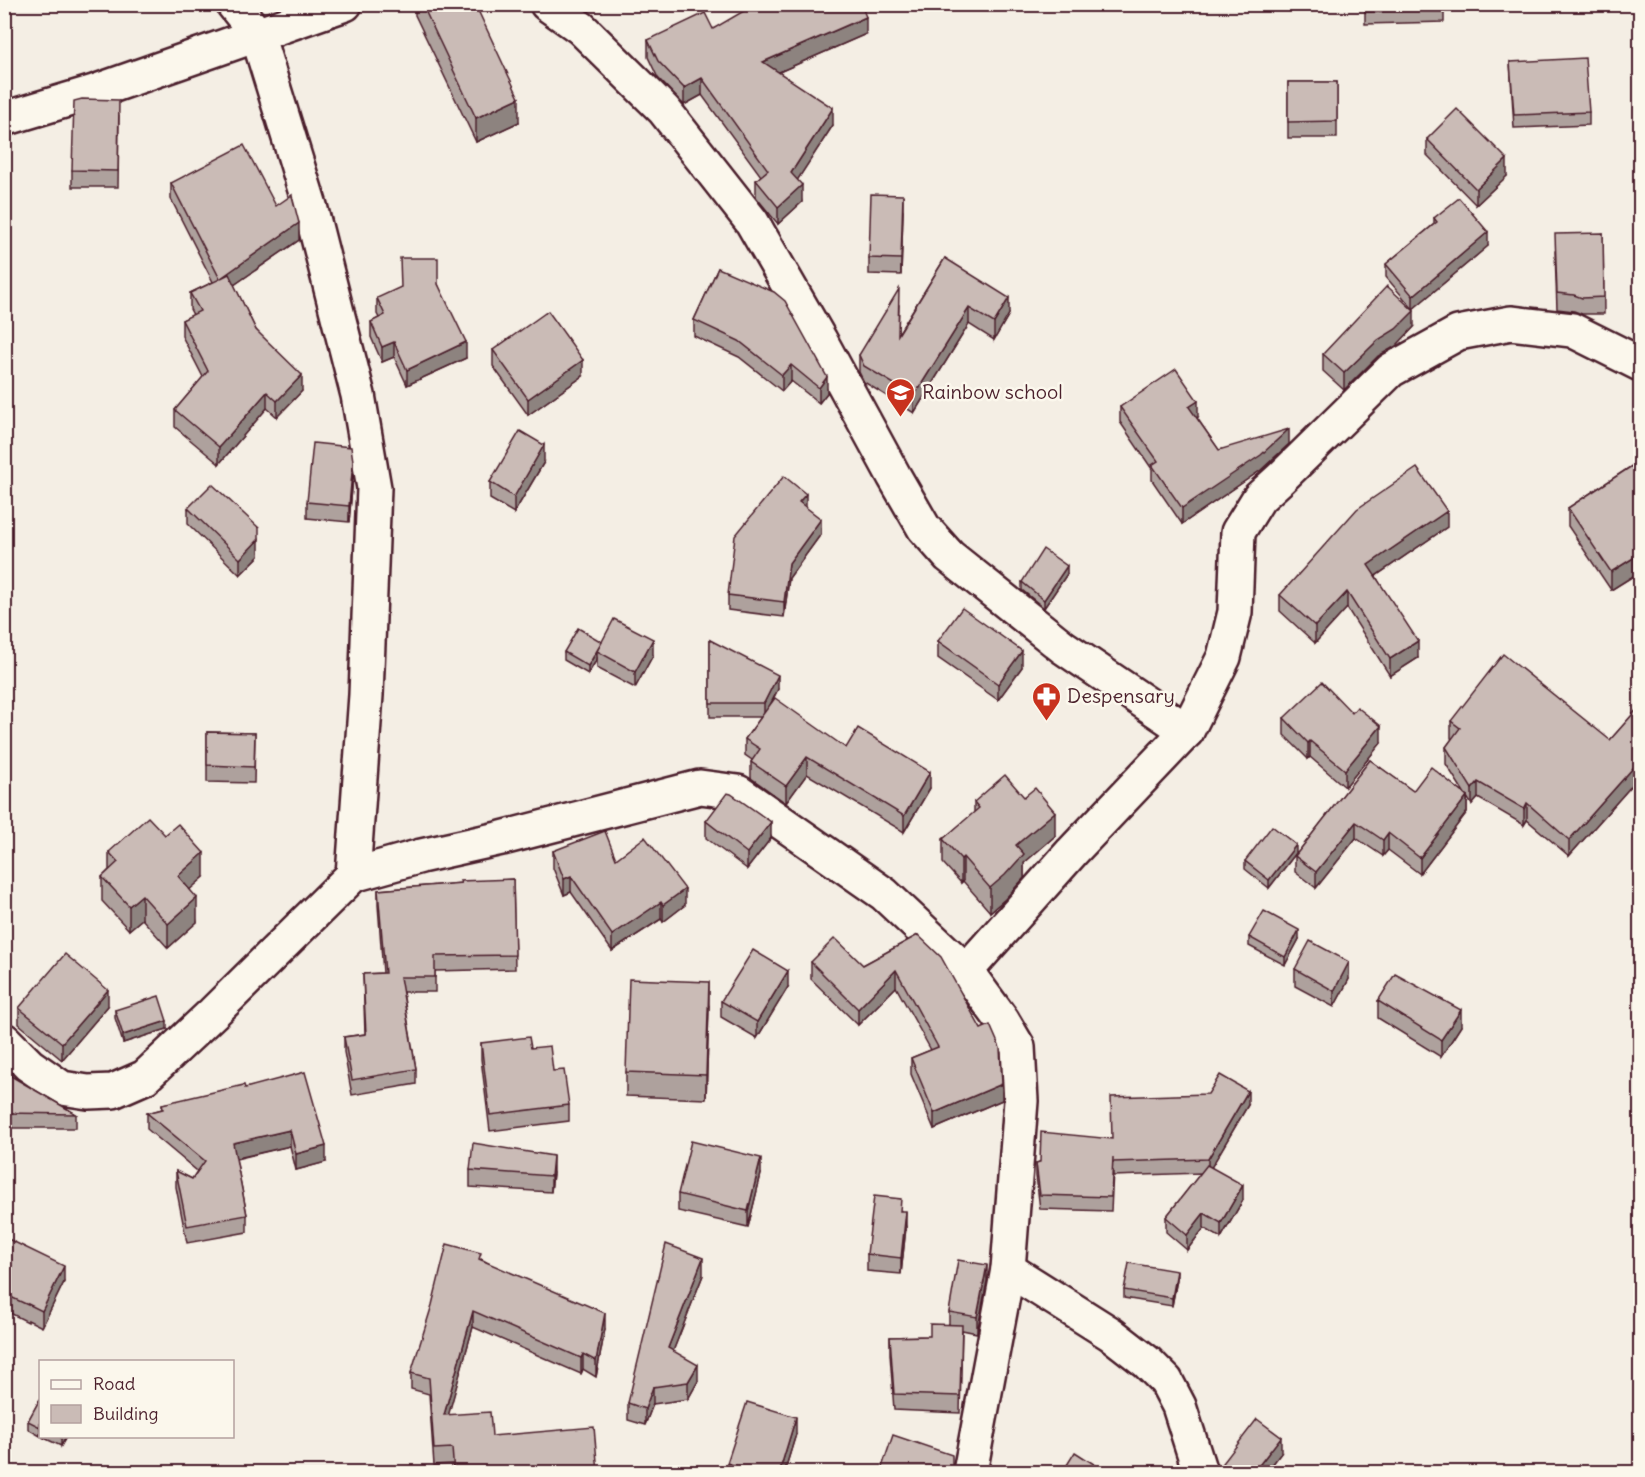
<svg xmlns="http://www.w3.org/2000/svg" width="1645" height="1477" viewBox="0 0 1645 1477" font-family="Delius,sans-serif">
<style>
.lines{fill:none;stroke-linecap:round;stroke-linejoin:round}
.minor-casing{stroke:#4a1f2b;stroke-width:38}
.minor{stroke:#fbf7ec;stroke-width:33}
.wall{fill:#aea19d;stroke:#4a1f2b;stroke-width:1.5}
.shaded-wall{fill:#8d837f;stroke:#4a1f2b;stroke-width:1.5}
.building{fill:#cabbb6;stroke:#4a1f2b;stroke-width:1.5}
.labels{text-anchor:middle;stroke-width:5;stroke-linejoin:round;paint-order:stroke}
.poi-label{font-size:20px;fill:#4a1f2b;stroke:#fbf7ec;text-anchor:start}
</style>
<rect width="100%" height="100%" fill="#f4eee4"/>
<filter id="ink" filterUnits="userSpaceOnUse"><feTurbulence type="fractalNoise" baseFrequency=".0167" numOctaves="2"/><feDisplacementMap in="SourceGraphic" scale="12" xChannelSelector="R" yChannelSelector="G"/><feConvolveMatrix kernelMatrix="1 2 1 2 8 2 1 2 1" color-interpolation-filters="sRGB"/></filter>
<g filter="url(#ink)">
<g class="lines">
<defs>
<g id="minor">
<polyline points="233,4 257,34 310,206 358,395 374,488 366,695 353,875"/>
<polyline points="547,4 581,28 664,110 752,222 820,340 894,476 924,528 949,556 1063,647 1187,731"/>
<polyline points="4,119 94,92 345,4"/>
<polyline points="966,971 1072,852 1187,731 1224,657 1235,612 1238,532 1259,498 1281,478 1391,370 1458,333 1511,323 1572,330 1640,364"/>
<polyline points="4,1040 29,1065 62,1088 88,1092 113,1091 145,1077 213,1013 353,875 421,856 502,838 700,787 738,792 884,894 966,971 1002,1020 1018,1047 1021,1101 1008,1269 970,1472"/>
<polyline points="1008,1269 1111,1334 1147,1362 1166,1381 1179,1406 1200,1472"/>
</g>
</defs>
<use href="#minor" class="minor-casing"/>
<use href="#minor" class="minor"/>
</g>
<g class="wall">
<polygon points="415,4 475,4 519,122 476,142 415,15"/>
<polygon points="1365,4 1444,4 1444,22 1365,24"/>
<polygon points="757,10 866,34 779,72 833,125 797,180 802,202 778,224 756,197 756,180 761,176 702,95 684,105 658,78 648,57 648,40 713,29"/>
<polygon points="1510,62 1589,112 1589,125 1514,128"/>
<rect x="1288" y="82" width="49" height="56"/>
<polygon points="119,116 118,187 72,187 72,170"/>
<polygon points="1427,139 1507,176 1476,205 1427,155"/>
<polygon points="171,183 276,206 299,240 234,285 256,330 302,391 277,417 267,408 219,464 175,427 175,410 203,377 182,336 182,320 193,315 190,309 190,293 213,282 171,199"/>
<polygon points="903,212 901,275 869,274 869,258"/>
<polygon points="1434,218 1488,246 1413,309 1386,277 1386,264 1434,224"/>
<polygon points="1603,233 1604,314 1582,314 1574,311 1557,309 1555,251"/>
<polygon points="945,258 1009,314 994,340 969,324 914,413 864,382 859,372 859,355 899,306 898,334"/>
<polygon points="718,268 827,393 819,403 791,381 782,391 739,357 694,336 694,320"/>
<polygon points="438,284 466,358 407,385 394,357 382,362 371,337 371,322 379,318 377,314 377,298"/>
<polygon points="1414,327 1396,346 1378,356 1344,390 1323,371 1323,354"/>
<polygon points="493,350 583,376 528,415 493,366"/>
<polygon points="1120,407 1198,417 1197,418 1219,450 1289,444 1261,470 1182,524 1152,480 1152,469 1120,422"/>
<polygon points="1641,460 1641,576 1638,573 1611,590 1568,526 1568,508"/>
<polygon points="544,462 514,513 490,499 490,482"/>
<polygon points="353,477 349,522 307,518 307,502"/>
<polygon points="806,507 821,534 789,578 784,617 728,610 728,595"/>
<polygon points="188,508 259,556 240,575 188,524"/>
<polygon points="1447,527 1376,576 1418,658 1390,676 1347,608 1315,643 1280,611 1280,595"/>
<polygon points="1067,574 1044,608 1022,590 1022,582"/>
<polygon points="710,640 778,689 771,703 846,748 930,788 904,832 807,774 786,803 751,778 751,762 752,760 745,755 745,739 761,717 710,717"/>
<polygon points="938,641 1022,667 998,700 938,658"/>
<polygon points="602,642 653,655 635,688 597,668 597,659 588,674 564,660 564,652"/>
<polygon points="1641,705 1641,775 1569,856 1527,820 1524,825 1478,798 1472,805 1467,797 1467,812 1420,874 1388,850 1383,856 1356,838 1316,888 1295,872 1295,856 1370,760 1413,791 1465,794 1446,764 1446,747 1452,739 1451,738 1451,721 1610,740"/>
<polygon points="1284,718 1381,743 1345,787 1310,757 1308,759 1284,735"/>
<polygon points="207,732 255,733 254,783 207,782"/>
<polygon points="974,802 1055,836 1024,863 1024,878 1005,899 990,912 963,881 961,883 943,863 943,839 974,813"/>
<polygon points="706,821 771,838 747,869 706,838"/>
<polygon points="553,851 616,859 685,905 663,922 661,919 612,951 571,892 564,895 553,868"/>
<polygon points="109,852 204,877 190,889 197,922 168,948 142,919 129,930 102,901 102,877 109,870"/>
<polygon points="1296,853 1269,888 1245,869 1245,861"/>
<polygon points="513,879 515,969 435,971 435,992 403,992 416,1069 416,1084 352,1095 344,1052 344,1037 365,1034 363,974 383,973 378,905 378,890"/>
<polygon points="918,935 1002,1100 934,1129 911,1074 911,1058 931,1050 896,987 858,1025 811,979 811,962 863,965"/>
<polygon points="1249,937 1299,939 1285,965 1249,946"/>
<polygon points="1295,969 1349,979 1334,1007 1295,986"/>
<polygon points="788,987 757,1038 721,1017 721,1001"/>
<polygon points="1378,1001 1461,1026 1441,1057 1378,1018"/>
<polygon points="108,1006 62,1060 19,1024 19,1008"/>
<polygon points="709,1006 706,1099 626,1096 626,1072"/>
<polygon points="115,1010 167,1029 123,1043 115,1018"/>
<polygon points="481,1043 531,1048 553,1071 569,1105 569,1121 490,1131 481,1059"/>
<polygon points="4,1072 76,1114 76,1128 4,1128"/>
<polygon points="245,1088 326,1162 296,1170 290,1146 236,1159 247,1215 247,1232 187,1243 176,1187 176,1171 192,1179 197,1171 147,1129 147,1113 162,1109 162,1104"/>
<polygon points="1248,1105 1211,1167 1243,1200 1221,1238 1204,1228 1187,1250 1166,1232 1166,1217 1201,1173 1113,1176 1113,1170 1111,1211 1040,1209 1036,1176 1036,1163 1112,1138"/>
<polygon points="470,1170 553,1173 551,1192 470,1187"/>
<polygon points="761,1174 748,1227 678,1211 678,1194"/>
<polygon points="901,1211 906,1227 901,1274 867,1271 867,1254"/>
<polygon points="4,1237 64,1282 42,1327 28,1320 28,1322 4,1310"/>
<polygon points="481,1259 605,1329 596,1377 583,1369 581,1374 473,1327 448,1415 492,1436 598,1473 453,1473 452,1464 434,1465 429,1394 411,1389 411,1373"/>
<polygon points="703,1275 673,1351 698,1381 688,1399 653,1404 645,1425 628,1420 628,1403"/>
<polygon points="1177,1279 1172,1306 1124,1298 1124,1290"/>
<polygon points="987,1281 977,1333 962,1330 960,1413 894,1410 890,1354 890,1337 930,1336 949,1324 949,1312"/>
<polygon points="40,1399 40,1436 28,1429 28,1421"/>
<polygon points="796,1434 784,1473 727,1473 727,1463"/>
<polygon points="42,1437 66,1437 61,1446"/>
<polygon points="1281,1453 1266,1473 1220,1473 1220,1467"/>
</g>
<g class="shaded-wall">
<polygon points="866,17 866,34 763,79 763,62"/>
<polygon points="702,78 702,95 684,105 684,88"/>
<polygon points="519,98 519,122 476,142 476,118"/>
<polygon points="833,108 833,125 791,190 791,173"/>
<polygon points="1507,159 1507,176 1476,205 1476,189"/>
<polygon points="802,185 802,202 778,224 778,207"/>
<polygon points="903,195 903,212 901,275 901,259"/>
<polygon points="299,223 299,240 221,294 221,278"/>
<polygon points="1488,232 1488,246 1413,309 1413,296"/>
<polygon points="1009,298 1009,314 994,340 994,323"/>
<polygon points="969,308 969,324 914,413 914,396"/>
<polygon points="1414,311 1414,327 1396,346 1378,356 1344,390 1344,373 1378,340"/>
<polygon points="394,342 394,357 382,362 382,347"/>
<polygon points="466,342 466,358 407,385 407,370"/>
<polygon points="583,360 583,376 528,415 528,399"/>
<polygon points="791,365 791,381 782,391 782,375"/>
<polygon points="302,375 302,391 277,417 277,401"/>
<polygon points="827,377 827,393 819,403 819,388"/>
<polygon points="267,392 267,408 219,464 219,447"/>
<polygon points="1198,401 1198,417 1189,423 1189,407"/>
<polygon points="1289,429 1289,444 1261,470 1182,524 1182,508"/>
<polygon points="544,445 544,462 514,513 514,497"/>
<polygon points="353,461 353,477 349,522 349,506"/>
<polygon points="806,494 806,509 799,502"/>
<polygon points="1447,511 1447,527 1368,581 1368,565"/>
<polygon points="821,519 821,534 789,578 784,617 784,602 789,563"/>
<polygon points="259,539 259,556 240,575 240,559"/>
<polygon points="1638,555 1638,573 1611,590 1611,572"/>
<polygon points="1067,566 1067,574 1044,608 1044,600"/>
<polygon points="1347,592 1347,608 1315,643 1315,626"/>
<polygon points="653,639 653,655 635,688 635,672"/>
<polygon points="1418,641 1418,658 1390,676 1390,659"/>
<polygon points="602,643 597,651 597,659 588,674 588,666"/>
<polygon points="1022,651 1022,667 998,700 998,684"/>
<polygon points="778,675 778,689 764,717 764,703"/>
<polygon points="1381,726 1381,743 1345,787 1345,770"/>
<polygon points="1310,741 1310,757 1308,759 1308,743"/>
<polygon points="807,757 807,774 786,803 786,786"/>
<polygon points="1641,759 1641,775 1569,856 1569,840"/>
<polygon points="930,772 930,788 904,832 904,816"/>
<polygon points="1478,782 1478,798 1472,805 1472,789"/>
<polygon points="1467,796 1467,812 1420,874 1420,858"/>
<polygon points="1527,803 1527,820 1524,825 1524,809"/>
<polygon points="1055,812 1055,836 1024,863 1024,878 1005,899 990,912 990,888 1016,845"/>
<polygon points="771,822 771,838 747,869 747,853"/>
<polygon points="1356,822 1356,838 1316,888 1316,872"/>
<polygon points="1388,833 1388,850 1383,856 1383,840"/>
<polygon points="1296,845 1296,853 1269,888 1269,880"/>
<polygon points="204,853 204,877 178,900 178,876"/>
<polygon points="963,857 963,881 961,883 961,859"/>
<polygon points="571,876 571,892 564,895 564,879"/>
<polygon points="685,889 685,905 663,922 663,905"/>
<polygon points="142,895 142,919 129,930 129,906"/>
<polygon points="197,898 197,922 168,948 168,924"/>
<polygon points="661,902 661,919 612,951 612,935"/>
<polygon points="1299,930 1299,939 1285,965 1285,957"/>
<polygon points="1349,962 1349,979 1334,1007 1334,991"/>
<polygon points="896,970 896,987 858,1025 858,1009"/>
<polygon points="788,971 788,987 757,1038 757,1022"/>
<polygon points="709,982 709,1006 706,1099 706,1075"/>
<polygon points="108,990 108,1006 62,1060 62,1043"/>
<polygon points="1461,1010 1461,1026 1441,1057 1441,1040"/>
<polygon points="167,1021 167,1029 123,1043 123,1035"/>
<polygon points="1002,1084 1002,1100 934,1129 934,1113"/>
<polygon points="1248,1091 1248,1105 1208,1173 1208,1159"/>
<polygon points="290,1130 290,1146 233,1159 233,1143"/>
<polygon points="326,1146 326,1162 296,1170 296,1154"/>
<polygon points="553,1156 553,1173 551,1192 551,1176"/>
<polygon points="761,1158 761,1174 748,1227 748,1211"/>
<polygon points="1243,1185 1243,1200 1221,1238 1221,1223"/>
<polygon points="906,1211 906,1227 901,1274 901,1258"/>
<polygon points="1204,1213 1204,1228 1187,1250 1187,1235"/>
<polygon points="703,1258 703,1275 668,1364 668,1348"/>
<polygon points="987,1265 987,1281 977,1333 977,1317"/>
<polygon points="64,1266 64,1282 42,1327 42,1311"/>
<polygon points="1177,1271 1177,1279 1172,1306 1172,1298"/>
<polygon points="473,1311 473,1327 444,1431 444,1415"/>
<polygon points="605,1313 605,1329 596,1377 596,1361"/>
<polygon points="583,1354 583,1369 581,1374 581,1358"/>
<polygon points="698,1365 698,1381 688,1399 688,1382"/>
<polygon points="653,1387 653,1404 645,1425 645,1409"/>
<polygon points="796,1417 796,1434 784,1473 779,1473"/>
<polygon points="61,1437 66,1437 61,1446"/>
<polygon points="1281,1437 1281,1453 1266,1473 1253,1473"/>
</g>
<g class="building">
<polygon points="422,4 475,4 519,98 476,118"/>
<polygon points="771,4 861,4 866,17 763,62 833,108 791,173 802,185 778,207 756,180 768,170 702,78 684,88 658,61 648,40 705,13 713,29 754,5 757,10"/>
<polygon points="1365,4 1444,4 1444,9 1365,12"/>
<polygon points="1585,58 1589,112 1514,115 1510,62"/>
<polygon points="1288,82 1337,82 1337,121 1288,122"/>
<polygon points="82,99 119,100 118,171 72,170 74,101"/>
<polygon points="1457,109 1507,159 1476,189 1427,139"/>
<polygon points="244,145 276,206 292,195 292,196 299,223 221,278 229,274 256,330 302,375 277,401 267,392 219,447 175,410 208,371 182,320 200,311 190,293 220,279 171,183"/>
<polygon points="871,194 903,195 901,259 869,258"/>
<polygon points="1459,198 1488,232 1413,296 1386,264 1437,222 1434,218"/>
<polygon points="1603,233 1604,297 1582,298 1574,295 1557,293 1555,234"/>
<polygon points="400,258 438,258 438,284 466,342 407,370 394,342 382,347 371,322 385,315 377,298 401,287"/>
<polygon points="945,258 1009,298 994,323 969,308 914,396 864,366 859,355 899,289 898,335"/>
<polygon points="718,268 774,292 785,301 827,377 819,388 791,365 782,375 739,341 694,320"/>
<polygon points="1387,286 1414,311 1396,329 1378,340 1344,373 1323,354"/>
<polygon points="548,311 583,360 528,399 493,350"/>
<polygon points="1176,369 1198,401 1189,407 1219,450 1289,429 1261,455 1182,508 1152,465 1158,461 1120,407"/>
<polygon points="520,431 544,445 514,497 490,482"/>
<polygon points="313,443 351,447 353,461 349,506 307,502"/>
<polygon points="1641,460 1641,558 1638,555 1611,572 1568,508"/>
<polygon points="1417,468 1447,511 1368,565 1418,641 1390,659 1347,592 1315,626 1280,595 1357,509"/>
<polygon points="784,476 806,494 799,502 821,519 789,563 784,602 728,595 735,536"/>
<polygon points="212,484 259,528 259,539 240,559 188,508"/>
<polygon points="1043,549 1067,566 1044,600 1022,582"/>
<polygon points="962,608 1022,651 998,684 938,641"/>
<polygon points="614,619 653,639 635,672 597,651"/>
<polygon points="578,628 602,642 588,666 564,652"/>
<polygon points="710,640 778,675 764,703 710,703"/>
<polygon points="1503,654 1610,740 1641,705 1641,759 1569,840 1527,803 1524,809 1478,782 1472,789 1446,747 1460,728 1451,721"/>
<polygon points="1322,682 1352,713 1357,707 1381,726 1345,770 1310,741 1308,743 1284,718"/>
<polygon points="775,698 846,748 858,728 930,772 904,816 807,757 786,786 751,762 760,749 745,739"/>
<polygon points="207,732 255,733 254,767 207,765"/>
<polygon points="1370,760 1413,791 1431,767 1467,796 1420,858 1388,833 1383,840 1356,822 1316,872 1295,856"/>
<polygon points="1005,775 1024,797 1035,788 1055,812 1016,845 1024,854 1005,875 990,888 963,857 961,859 943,839 979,808 974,802"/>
<polygon points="727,793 731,794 771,822 747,853 706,821"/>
<polygon points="148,817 165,835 178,824 204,853 178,876 197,898 168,924 142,895 129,906 102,877 118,862 109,852"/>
<polygon points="1272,826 1296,845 1269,880 1245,861"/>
<polygon points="605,831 616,859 645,837 685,889 663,905 661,902 612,935 571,876 564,879 553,851"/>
<polygon points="513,879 515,955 435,956 435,977 400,977 416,1069 352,1080 344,1037 366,1034 363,974 385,973 378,890 461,883 460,881"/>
<polygon points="1264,911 1299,930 1285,957 1249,937"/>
<polygon points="918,935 941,957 981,1029 990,1025 1000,1048 1002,1084 934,1113 911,1058 938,1047 896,970 858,1009 811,962 835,938 863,965"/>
<polygon points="1310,941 1349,962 1334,991 1295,969"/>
<polygon points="753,950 788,971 757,1022 721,1001"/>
<polygon points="65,954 108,990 62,1043 19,1008"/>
<polygon points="1395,974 1461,1010 1441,1040 1378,1001"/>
<polygon points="629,979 709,982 706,1075 626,1072"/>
<polygon points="159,996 167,1021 123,1035 115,1010"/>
<polygon points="529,1037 531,1048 550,1046 553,1071 564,1070 569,1105 490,1115 481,1043"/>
<polygon points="4,1072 76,1114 4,1113"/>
<polygon points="305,1072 326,1146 296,1154 290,1130 233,1143 247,1215 187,1226 176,1171 192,1179 205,1161 147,1113 163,1109 162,1104 244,1085 245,1088"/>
<polygon points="1220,1075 1248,1091 1208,1159 1113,1162 1113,1157 1111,1197 1040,1195 1036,1163 1040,1162 1041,1132 1112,1139 1111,1097 1208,1094"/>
<polygon points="691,1141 761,1158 748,1211 678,1194"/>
<polygon points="473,1143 553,1156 551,1176 470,1170"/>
<polygon points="1207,1165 1243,1185 1221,1223 1204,1213 1187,1235 1166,1217"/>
<polygon points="874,1196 901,1199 900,1211 906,1211 901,1258 867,1254"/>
<polygon points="4,1237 64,1266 42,1311 28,1304 28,1305 4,1294"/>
<polygon points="447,1244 481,1253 479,1259 605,1313 596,1361 583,1354 581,1358 473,1311 444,1415 490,1412 492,1436 594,1427 598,1473 535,1473 534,1469 490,1473 454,1473 452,1448 434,1449 429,1378 411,1373 432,1305"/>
<polygon points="666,1244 703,1258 668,1348 698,1365 688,1382 653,1387 645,1409 628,1403"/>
<polygon points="958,1260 987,1265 977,1317 949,1312"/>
<polygon points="1129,1263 1177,1271 1172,1298 1124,1290"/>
<polygon points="930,1324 962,1325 960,1396 894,1394 890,1337 930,1336"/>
<polygon points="40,1399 40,1427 28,1421"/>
<polygon points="747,1402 796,1417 779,1473 758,1473 727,1463"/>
<polygon points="1257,1419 1281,1437 1253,1473 1228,1473 1220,1467"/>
<polygon points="893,1435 952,1455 952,1464 956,1470 955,1473 880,1473"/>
<polygon points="1075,1452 1108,1473 1062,1473"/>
</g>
</g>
<defs>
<symbol id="school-pin" viewBox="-11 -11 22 30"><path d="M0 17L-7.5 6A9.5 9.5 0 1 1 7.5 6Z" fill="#c8321e" stroke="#fbf7ec"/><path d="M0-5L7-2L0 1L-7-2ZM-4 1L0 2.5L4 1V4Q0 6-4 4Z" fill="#fff"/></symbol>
<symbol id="pharmacy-pin" viewBox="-11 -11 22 30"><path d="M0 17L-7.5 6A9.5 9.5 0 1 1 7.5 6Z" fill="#c8321e" stroke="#fbf7ec"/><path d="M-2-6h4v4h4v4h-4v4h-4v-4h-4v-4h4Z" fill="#fff"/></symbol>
</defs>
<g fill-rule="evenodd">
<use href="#school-pin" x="884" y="376" width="33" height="45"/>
<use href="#pharmacy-pin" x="1030" y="680" width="33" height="45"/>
</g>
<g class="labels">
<g class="poi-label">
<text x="922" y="399">Rainbow school</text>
<text x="1067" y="703">Despensary</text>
</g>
</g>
<rect width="1645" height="1477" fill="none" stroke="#fbf7ec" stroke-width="24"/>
<rect x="12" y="12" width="1621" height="1453" fill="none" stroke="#4a1f2b" stroke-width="2" filter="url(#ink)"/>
<rect x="39" y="1360" width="195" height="78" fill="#fbf7ec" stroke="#b4a19f" stroke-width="1.5"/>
<rect x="51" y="1380" width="30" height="9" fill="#fbf7ec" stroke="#b4a19f" stroke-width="1.5"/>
<text x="93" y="1390" font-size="18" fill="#4a1f2b">Road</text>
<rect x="51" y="1405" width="30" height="18" fill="#cabbb6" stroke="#b4a19f" stroke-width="1.5"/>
<text x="93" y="1420" font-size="18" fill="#4a1f2b">Building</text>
</svg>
